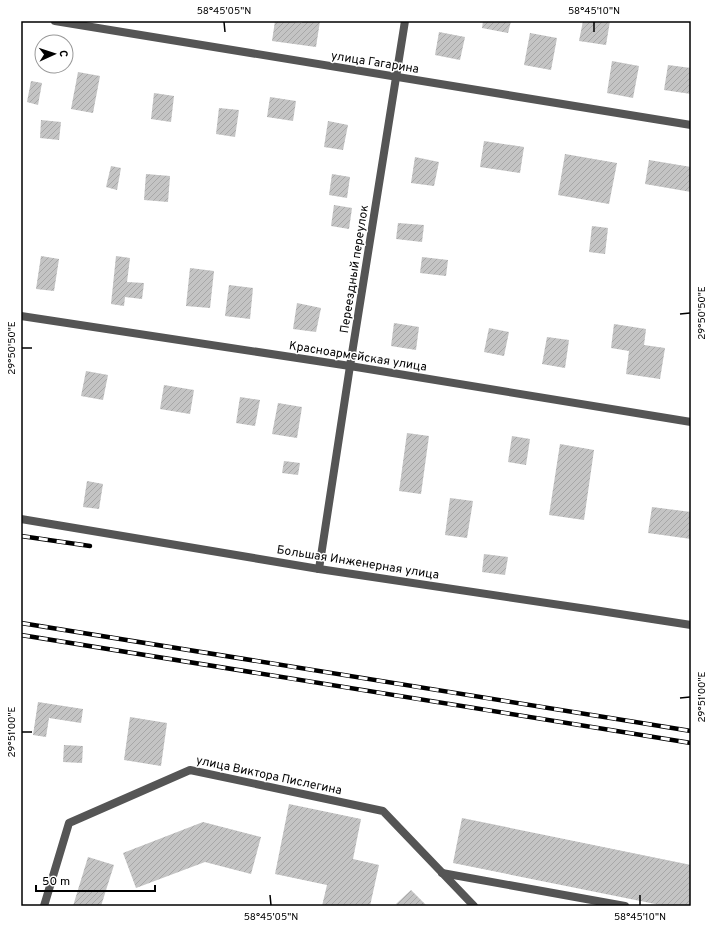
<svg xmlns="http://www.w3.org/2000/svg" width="712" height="927" viewBox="0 0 712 927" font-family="Overpass,sans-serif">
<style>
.building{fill:url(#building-hatch)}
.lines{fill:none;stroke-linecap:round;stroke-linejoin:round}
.service{stroke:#555;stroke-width:8}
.minor{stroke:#555;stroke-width:8}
.tertiary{stroke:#555;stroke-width:8}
.rail-casing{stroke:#000;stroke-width:4.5}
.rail{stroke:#fff;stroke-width:3;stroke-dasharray:9;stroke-linecap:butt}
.ticks{fill:none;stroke:#000;stroke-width:1.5}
.labels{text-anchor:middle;stroke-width:3;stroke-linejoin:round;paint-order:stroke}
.street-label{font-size:12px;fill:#000;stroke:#fff}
.neatline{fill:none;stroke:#000;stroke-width:1.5}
.ticks-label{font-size:10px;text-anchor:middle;fill:#000}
</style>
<defs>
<pattern id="building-hatch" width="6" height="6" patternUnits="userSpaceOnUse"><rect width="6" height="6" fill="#c4c4c4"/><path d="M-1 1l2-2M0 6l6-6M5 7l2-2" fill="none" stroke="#a7a7a7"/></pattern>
</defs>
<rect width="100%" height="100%" fill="#fff"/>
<g class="building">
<polygon points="275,21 302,23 302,21 320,21 316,47 272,41"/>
<polygon points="483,21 511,21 508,33 482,28"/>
<polygon points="583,21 610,21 606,45 579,41"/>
<polygon points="439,32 465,37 460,60 435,55"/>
<polygon points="530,33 557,38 551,70 524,65"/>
<polygon points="612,61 639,66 633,98 607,93"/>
<polygon points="668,65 691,68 691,94 664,90"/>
<polygon points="78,72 100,76 93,113 71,109"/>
<polygon points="31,81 42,83 38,105 27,102"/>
<polygon points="154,93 174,96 171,122 151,119"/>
<polygon points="270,97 296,101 293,121 267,117"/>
<polygon points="219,108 239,110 235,137 216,134"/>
<polygon points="41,120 61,122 59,140 40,138"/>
<polygon points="328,121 348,125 343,150 324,147"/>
<polygon points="484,141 524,147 520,173 480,167"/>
<polygon points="565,154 617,163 609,204 558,195"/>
<polygon points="415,157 439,162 434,186 411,183"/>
<polygon points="649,160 691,167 691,192 645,184"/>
<polygon points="111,166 121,168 117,190 106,187"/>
<polygon points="146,174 170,176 168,202 144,200"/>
<polygon points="332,174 350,177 347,198 329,195"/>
<polygon points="334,205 352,208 349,229 331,226"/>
<polygon points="398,223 424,225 422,242 396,239"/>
<polygon points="592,226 608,228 605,254 589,252"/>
<polygon points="41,256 59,259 54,291 36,289"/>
<polygon points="116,256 130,258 127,282 144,283 142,299 125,297 124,306 111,304"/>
<polygon points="422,257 448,260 446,276 420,273"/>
<polygon points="190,268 214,271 210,308 186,306"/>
<polygon points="229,285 253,288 250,319 225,316"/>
<polygon points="297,303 321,308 316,332 293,329"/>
<polygon points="394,323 419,327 416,350 391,346"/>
<polygon points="614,324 646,329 644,345 665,348 660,379 626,374 629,351 611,348"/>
<polygon points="489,328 509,332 504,356 484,352"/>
<polygon points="547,337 569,340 565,368 542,364"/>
<polygon points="86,371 108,375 103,400 81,396"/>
<polygon points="164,385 194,390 190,414 160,409"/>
<polygon points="240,397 260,400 255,426 236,423"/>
<polygon points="278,403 302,407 297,438 272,434"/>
<polygon points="407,433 429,436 421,494 399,491"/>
<polygon points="512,436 530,439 526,465 508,462"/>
<polygon points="560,444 594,450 584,520 549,515"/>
<polygon points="284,461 300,463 298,475 282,473"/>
<polygon points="87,481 103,484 99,509 83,507"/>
<polygon points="450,498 473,501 467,538 445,535"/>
<polygon points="652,507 691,512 691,539 648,533"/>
<polygon points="484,554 508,557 505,575 482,572"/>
<polygon points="38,702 83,709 81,723 49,718 46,737 33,735"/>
<polygon points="130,717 167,723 161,766 124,760"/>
<polygon points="64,745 83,746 82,763 63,762"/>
<polygon points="289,804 361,819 353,859 379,865 370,906 322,906 327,885 275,874"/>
<polygon points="462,818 691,865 691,906 665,906 453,863"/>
<polygon points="203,822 261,837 251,874 205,862 136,888 123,853"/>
<polygon points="88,857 114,865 101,906 73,906"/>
<polygon points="411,890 427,906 398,906 396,904"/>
</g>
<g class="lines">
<polyline class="service" points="442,873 625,906"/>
<g class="minor">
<polyline points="55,21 691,125"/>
<polyline points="21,519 319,569 594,610 691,625"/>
<polyline points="319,569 350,366 691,422"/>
<polyline points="44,906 69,823 190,770 383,811 474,906"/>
</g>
<polyline class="tertiary" points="21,316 350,366 405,21"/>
<defs>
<g id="rail">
<polyline points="21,536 90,546"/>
<polyline points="21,623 691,731"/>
<polyline points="21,635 691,743"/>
</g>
</defs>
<use href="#rail" class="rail-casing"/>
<use href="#rail" class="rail"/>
</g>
<path class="ticks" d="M 224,22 L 225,32M 594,22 L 594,32M 680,314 L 690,313M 22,348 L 32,348M 680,698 L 690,697M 22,732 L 32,732M 270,895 L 271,905M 640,895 L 640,905"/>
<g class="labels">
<g class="street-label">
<text transform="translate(375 62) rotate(9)" y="4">улица Гагарина</text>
<text transform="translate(354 269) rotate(-81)" y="4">Переездный переулок</text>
<text transform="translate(358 356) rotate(9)" y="4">Красноармейская улица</text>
<text transform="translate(358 562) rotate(9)" y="4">Большая Инженерная улица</text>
<text transform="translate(269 775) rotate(12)" y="4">улица Виктора Пислегина</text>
</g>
</g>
<rect width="712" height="927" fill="none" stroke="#ffffff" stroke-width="44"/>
<g transform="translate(54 54) rotate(87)"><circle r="19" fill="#ffffff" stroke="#999999"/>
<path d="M0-3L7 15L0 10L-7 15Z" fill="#000000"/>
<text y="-6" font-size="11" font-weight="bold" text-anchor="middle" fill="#000000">С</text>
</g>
<path d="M36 885v6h119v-6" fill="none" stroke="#000000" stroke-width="2"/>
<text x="42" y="885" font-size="12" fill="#000000" stroke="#ffffff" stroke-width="3" paint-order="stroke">50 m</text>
<rect x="22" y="22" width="668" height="883" class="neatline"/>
<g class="ticks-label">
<text x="224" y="14">58°45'05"N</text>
<text x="594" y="14">58°45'10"N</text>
<text transform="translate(701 313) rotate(-90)" y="4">29°50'50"E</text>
<text transform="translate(11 348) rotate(-90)" y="4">29°50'50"E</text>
<text transform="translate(701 697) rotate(-90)" y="4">29°51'00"E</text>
<text transform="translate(11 732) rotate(-90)" y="4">29°51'00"E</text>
<text x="271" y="920">58°45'05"N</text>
<text x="640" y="920">58°45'10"N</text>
</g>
</svg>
